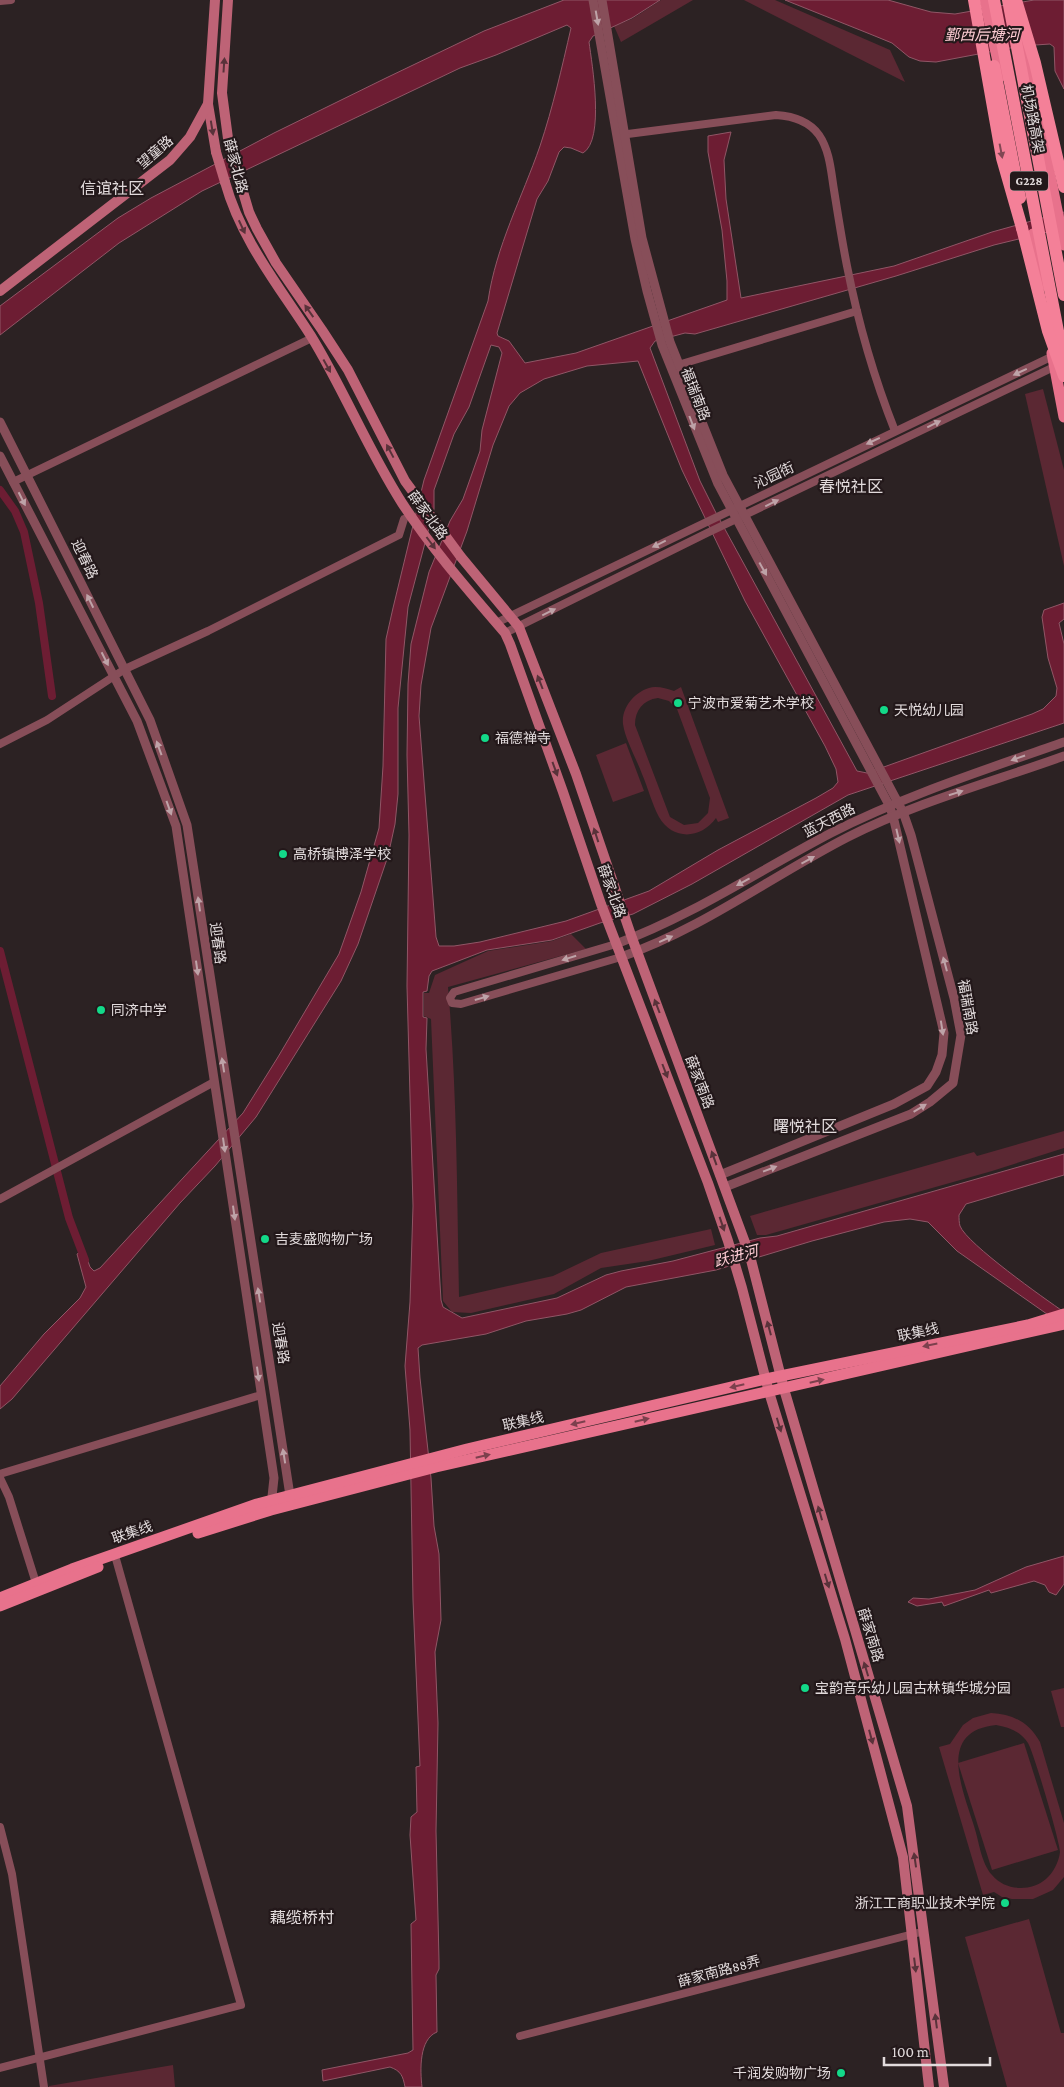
<svg xmlns="http://www.w3.org/2000/svg" width="1064" height="2087" viewBox="0 0 1064 2087" font-family="'Crimson Pro','Noto Sans SC',serif">
<style>
.green{fill:#5b2833;fill-rule:evenodd}
.water{fill:#6d1d33;stroke:#905666;fill-rule:evenodd}
.lines{fill:none;stroke-linecap:round;stroke-linejoin:round}
.canal{stroke:#6d1d33;stroke-width:8}
.minor{stroke:#874e59;stroke-width:8}
.tertiary{stroke:#874e59;stroke-width:9}
.secondary{stroke:#be6376;stroke-width:10}
.primary{stroke:#e8728c;stroke-width:11}
.trunk{stroke:#f48098;stroke-width:12}
.secondary-bridge{stroke:#be6376;stroke-width:10}
.trunk-bridge{stroke:#f48098;stroke-width:12}
.oneway{fill:#bea3a8}
.oneway2{fill:#59323a}
.oneway3{fill:#814753}
.oneway4{fill:#7c404d}
.poi-dot{fill:#13d989;stroke:#23181a;stroke-width:2}
.labels{text-anchor:middle;stroke-width:4.5;stroke-linejoin:round;paint-order:stroke}
.shield{fill:#23181a;stroke:#a9a0a2;stroke-width:1}
.shield-label{font-size:12px;font-weight:bold;fill:#e2dbdc}
.street-label{font-size:14px;fill:#e2dbdc;stroke:#23181a}
.poi-label{font-size:14px;fill:#e2dbdc;stroke:#23181a;text-anchor:start}
.water-label{font-size:15px;font-style:italic;fill:#ffcdd5;stroke:#23181a}
.quarter-label{font-size:16px;fill:#e2dbdc;stroke:#23181a}
</style>
<rect width="100%" height="100%" fill="#2c2223"/>
<g class="green">
<polygon points="661,0 693,0 621,42 614,26 632,19"/>
<polygon points="744,0 775,0 890,50 905,82"/>
<polygon points="1043,389 1064,470 1064,566 1025,394"/>
<path d="M 681,687 L 729,818 L 718,822 L 716,818 C 701,839 673,841 659,817 C 652,804 648,788 642,774 C 637,760 625,739 623,724 C 621,706 638,688 655,687 C 662,687 668,689 674,691 ZM 658,698 L 669,701 L 677,709 L 710,798 L 708,813 L 698,823 L 684,825 L 670,817 L 635,725 C 635,710 643,700 658,698 Z"/>
<polygon points="626,743 644,791 613,802 596,755"/>
<path d="M 571,934 L 586,949 L 448,987 C 457,1090 457,1194 459,1297 L 553,1276 L 601,1253 L 711,1229 L 715,1245 L 648,1261 L 601,1268 L 554,1294 L 471,1313 L 452,1312 L 443,1301 L 431,1019 L 424,1016 L 424,993 L 429,993 L 435,975 L 488,951 L 552,941 Z"/>
<polygon points="1064,1131 1064,1148 992,1171 766,1235 757,1235 750,1216 974,1152 977,1156"/>
<polygon points="1064,1688 1064,1727 1061,1727 1051,1691"/>
<path d="M 991,1713 C 1014,1714 1029,1723 1040,1742 L 1064,1823 L 1064,1877 L 1053,1890 L 1033,1899 L 1012,1899 L 1002,1897 L 994,1892 L 983,1895 L 939,1747 L 950,1744 L 963,1725 L 973,1718 ZM 996,1725 C 1009,1727 1021,1732 1028,1743 C 1034,1753 1060,1842 1060,1852 C 1059,1862 1053,1873 1046,1879 C 1031,1892 1005,1891 992,1875 C 981,1863 979,1841 974,1826 C 963,1790 936,1731 996,1725 Z"/>
<polygon points="1024,1743 1058,1850 992,1870 958,1763"/>
<polygon points="1029,1919 1061,2033 1064,2033 1064,2087 1007,2087 965,1937"/>
<polygon points="173,2065 175,2087 49,2087 49,2086"/>
</g>
<g class="water">
<path d="M 564,0 L 660,0 L 632,18 L 593,36 L 589,42 C 592,64 605,140 583,153 L 571,148 L 564,147 L 559,152 L 548,181 L 537,199 L 497,333 L 498,336 L 509,341 L 525,363 L 576,353 L 727,300 L 727,281 L 722,230 L 708,152 L 708,136 L 731,132 L 724,160 L 726,199 L 741,298 L 894,266 L 992,232 L 1064,212 L 1064,228 L 994,245 L 896,276 L 695,334 L 685,333 L 655,341 L 650,348 L 700,481 L 715,511 L 857,771 L 867,773 L 1032,714 L 1043,709 L 1056,696 L 1057,688 L 1048,658 L 1042,617 L 1044,610 L 1064,603 L 1064,619 L 1059,623 L 1064,644 L 1064,723 L 848,795 L 692,884 L 633,914 L 600,923 L 552,940 L 487,950 L 432,971 L 429,976 L 427,991 L 423,992 L 423,1017 L 427,1018 L 426,1049 L 441,1300 L 443,1307 L 462,1318 L 557,1298 L 606,1275 L 621,1271 L 673,1261 L 760,1238 L 777,1236 L 1064,1154 L 1064,1175 L 966,1204 L 959,1215 C 959,1218 959,1223 960,1226 C 967,1244 1045,1299 1064,1312 L 1064,1326 L 957,1251 L 928,1222 L 910,1219 L 884,1222 L 812,1241 L 716,1270 L 626,1287 L 581,1310 L 567,1314 L 526,1321 L 486,1334 L 422,1345 L 418,1348 L 420,1378 L 431,1478 L 434,1526 L 439,1554 L 441,1620 L 435,1652 L 438,1723 L 436,1831 L 439,1961 L 439,1969 L 436,1975 L 437,2032 C 419,2039 420,2070 422,2087 L 405,2087 C 403,2076 401,2071 390,2067 L 323,2081 L 322,2070 L 408,2053 L 413,2050 L 411,1924 L 416,1920 L 410,1835 L 411,1817 L 417,1812 L 416,1767 L 420,1766 L 413,1600 L 410,1430 L 405,1366 L 410,1302 L 413,1206 L 407,986 L 409,835 L 407,755 L 408,684 L 411,644 L 429,572 L 450,521 L 463,499 L 480,451 L 482,430 L 502,353 L 499,347 L 491,345 L 469,407 L 454,434 L 434,490 L 434,509 L 408,607 L 398,708 L 398,794 L 395,824 L 388,856 L 358,944 L 341,981 L 256,1117 L 215,1166 L 180,1203 L 12,1399 L 0,1409 L 0,1386 L 44,1334 L 80,1298 L 86,1287 L 77,1254 L 84,1250 L 90,1267 L 94,1271 L 100,1268 L 243,1113 L 278,1057 L 339,954 L 361,892 L 379,828 L 383,766 L 386,639 L 393,608 L 424,480 L 488,301 C 496,246 522,198 540,146 C 553,107 562,67 571,28 L 567,25 L 496,55 L 460,68 L 202,191 L 119,243 L 0,335 L 0,306 L 118,218 L 151,198 L 274,133 L 386,78 L 484,31 ZM 638,361 L 682,470 L 745,601 L 825,746 L 836,769 L 838,782 L 833,788 L 816,798 L 718,850 L 649,891 L 566,921 L 480,942 L 454,946 L 439,946 L 436,937 L 419,716 L 421,685 L 431,628 L 467,531 L 493,445 L 509,406 L 520,393 L 544,379 L 587,366 Z"/>
<polygon points="785,0 888,0 931,12 955,14 1034,0 1064,0 1064,89 1055,71 1054,47 1050,44 1021,46 936,62 920,61 909,57 892,43 870,34"/>
<polygon points="1064,1556 1064,1584 1056,1595 1049,1592 1045,1585 1034,1581 991,1593 989,1590 944,1606 942,1602 917,1606 908,1602 913,1598 929,1599 975,1590 1026,1567"/>
</g>
<g class="lines">
<g class="canal">
<polyline points="0,490 15,511 24,532 39,603 52,696"/>
<polyline points="0,951 69,1218 85,1260"/>
</g>
<g class="minor">
<polyline points="0,1 11,0"/>
<path d="M 620,135 L 776,115 C 792,116 809,121 819,135 C 830,151 831,172 834,190 C 838,215 842,241 847,266 C 858,322 874,378 895,431"/>
<polyline points="678,365 857,311"/>
<polyline points="13,482 312,338"/>
<polyline points="496,623 1055,355"/>
<polyline points="505,633 707,533 1058,365"/>
<polyline points="0,744 47,720 125,669 208,631 399,535 404,519"/>
<polyline points="616,944 454,992 450,998 452,1003 461,1004 621,957"/>
<polyline points="0,1199 214,1082"/>
<polyline points="0,1474 261,1395"/>
<polyline points="0,1478 9,1497 36,1583"/>
<polyline points="0,1827 12,1874 44,2087"/>
<polyline points="520,2036 917,1933"/>
<polyline points="0,2068 241,2005 116,1559"/>
</g>
<g class="tertiary">
<polyline points="593,0 635,239 647,291 662,345 718,484 889,805 893,816 944,1033 942,1055 936,1072 927,1086 894,1104 720,1175"/>
<polyline points="602,0 642,238 670,342 723,475 903,812 911,835 954,998 961,1035 953,1083 930,1102 911,1114 725,1187"/>
<polyline points="0,422 150,720 187,825 291,1502"/>
<polyline points="0,456 137,721 176,826 274,1478 271,1506"/>
<path d="M 616,944 C 692,916 760,870 831,833 C 906,795 985,770 1064,742"/>
<path d="M 621,957 C 702,929 772,876 848,837 C 917,802 992,782 1064,756"/>
</g>
<g class="secondary">
<polyline points="228,0 222,93 229,146"/>
<polyline points="208,104 216,152"/>
<polyline points="238,175 249,212 257,229 276,263 322,330 348,370 405,481 461,557 519,627 576,774 632,938 750,1256 784,1389 907,1806 944,2087"/>
<path d="M 225,182 C 241,240 279,286 311,336 C 344,390 368,450 402,503 C 432,549 469,591 505,633 L 510,644 L 563,792 L 601,904 L 708,1183 L 728,1241 L 742,1288 L 769,1392 L 845,1639 L 903,1857 L 929,2087"/>
<polyline points="0,291 170,160 190,137 208,104 215,0"/>
</g>
<g class="primary">
<polyline points="985,0 1001,76"/>
<polyline points="1023,41 1064,245"/>
<polyline points="1033,234 1041,285"/>
<polyline points="1052,353 1064,417"/>
<polyline points="198,1533 271,1510 436,1467 1064,1324"/>
<polyline points="0,1598 72,1569 257,1504 467,1449 766,1379 1028,1325 1064,1314"/>
<polyline points="0,1606 98,1567"/>
</g>
<g class="trunk">
<polyline points="974,0 1002,158 1022,228"/>
<polyline points="1008,0 1064,295"/>
<polyline points="1016,0 1035,63 1064,187"/>
<polyline points="994,66 1020,198"/>
</g>
<g class="secondary-bridge">
<polyline points="229,146 238,175"/>
<polyline points="216,152 225,182"/>
</g>
<g class="trunk-bridge">
<polyline points="994,0 1064,362"/>
<polyline points="1022,228 1048,331 1064,376"/>
</g>
</g>
<defs><path id="oneway-solid" d="M-6-.8H1V-3.2L6.5 0L1 3.2V.8H-6Z" transform="scale(1.25)"/></defs>
<g class="oneway">
<use href="#oneway-solid" transform="translate(597 18) rotate(80)"/>
<use href="#oneway-solid" transform="translate(1020 372) rotate(155)"/>
<use href="#oneway-solid" transform="translate(692 423) rotate(69)"/>
<use href="#oneway-solid" transform="translate(934 424) rotate(-26)"/>
<use href="#oneway-solid" transform="translate(873 441) rotate(155)"/>
<use href="#oneway-solid" transform="translate(22 499) rotate(63)"/>
<use href="#oneway-solid" transform="translate(772 503) rotate(-26)"/>
<use href="#oneway-solid" transform="translate(659 544) rotate(154)"/>
<use href="#oneway-solid" transform="translate(763 569) rotate(61)"/>
<use href="#oneway-solid" transform="translate(90 601) rotate(-116)"/>
<use href="#oneway-solid" transform="translate(549 612) rotate(-26)"/>
<use href="#oneway-solid" transform="translate(105 659) rotate(63)"/>
<use href="#oneway-solid" transform="translate(159 748) rotate(-110)"/>
<use href="#oneway-solid" transform="translate(1018 758) rotate(161)"/>
<use href="#oneway-solid" transform="translate(956 793) rotate(-18)"/>
<use href="#oneway-solid" transform="translate(169 808) rotate(70)"/>
<use href="#oneway-solid" transform="translate(898 836) rotate(77)"/>
<use href="#oneway-solid" transform="translate(808 860) rotate(-29)"/>
<use href="#oneway-solid" transform="translate(743 882) rotate(151)"/>
<use href="#oneway-solid" transform="translate(199 904) rotate(-98)"/>
<use href="#oneway-solid" transform="translate(666 939) rotate(-24)"/>
<use href="#oneway-solid" transform="translate(569 958) rotate(163)"/>
<use href="#oneway-solid" transform="translate(945 964) rotate(-105)"/>
<use href="#oneway-solid" transform="translate(197 968) rotate(82)"/>
<use href="#oneway-solid" transform="translate(482 998) rotate(-16)"/>
<use href="#oneway-solid" transform="translate(942 1028) rotate(81)"/>
<use href="#oneway-solid" transform="translate(223 1065) rotate(-99)"/>
<use href="#oneway-solid" transform="translate(920 1108) rotate(-31)"/>
<use href="#oneway-solid" transform="translate(224 1145) rotate(82)"/>
<use href="#oneway-solid" transform="translate(770 1169) rotate(-21)"/>
<use href="#oneway-solid" transform="translate(234 1213) rotate(82)"/>
<use href="#oneway-solid" transform="translate(259 1295) rotate(-99)"/>
<use href="#oneway-solid" transform="translate(258 1374) rotate(82)"/>
<use href="#oneway-solid" transform="translate(284 1456) rotate(-99)"/>
</g>
<g class="oneway2">
<use href="#oneway-solid" transform="translate(224 65) rotate(-86)"/>
<use href="#oneway-solid" transform="translate(212 128) rotate(81)"/>
<use href="#oneway-solid" transform="translate(242 227) rotate(65)"/>
<use href="#oneway-solid" transform="translate(309 311) rotate(-125)"/>
<use href="#oneway-solid" transform="translate(327 366) rotate(61)"/>
<use href="#oneway-solid" transform="translate(390 451) rotate(-118)"/>
<use href="#oneway-solid" transform="translate(431 543) rotate(53)"/>
<use href="#oneway-solid" transform="translate(540 682) rotate(-111)"/>
<use href="#oneway-solid" transform="translate(555 769) rotate(70)"/>
<use href="#oneway-solid" transform="translate(596 835) rotate(-108)"/>
<use href="#oneway-solid" transform="translate(657 1006) rotate(-111)"/>
<use href="#oneway-solid" transform="translate(665 1071) rotate(69)"/>
<use href="#oneway-solid" transform="translate(714 1158) rotate(-110)"/>
<use href="#oneway-solid" transform="translate(722 1224) rotate(71)"/>
<use href="#oneway-solid" transform="translate(769 1328) rotate(-105)"/>
<use href="#oneway-solid" transform="translate(779 1425) rotate(73)"/>
<use href="#oneway-solid" transform="translate(820 1513) rotate(-106)"/>
<use href="#oneway-solid" transform="translate(827 1581) rotate(73)"/>
<use href="#oneway-solid" transform="translate(866 1669) rotate(-107)"/>
<use href="#oneway-solid" transform="translate(871 1737) rotate(75)"/>
<use href="#oneway-solid" transform="translate(915 1860) rotate(-98)"/>
<use href="#oneway-solid" transform="translate(915 1965) rotate(83)"/>
<use href="#oneway-solid" transform="translate(936 2021) rotate(-97)"/>
</g>
<use class="oneway3" href="#oneway-solid" transform="translate(1001 151) rotate(79)"/>
<g class="oneway4">
<use href="#oneway-solid" transform="translate(930 1345) rotate(168)"/>
<use href="#oneway-solid" transform="translate(817 1381) rotate(-13)"/>
<use href="#oneway-solid" transform="translate(737 1386) rotate(167)"/>
<use href="#oneway-solid" transform="translate(642 1420) rotate(-13)"/>
<use href="#oneway-solid" transform="translate(578 1423) rotate(167)"/>
<use href="#oneway-solid" transform="translate(483 1456) rotate(-13)"/>
</g>
<g class="poi-dot">
<circle cx="678" cy="703" r="5"/>
<circle cx="884" cy="710" r="5"/>
<circle cx="485" cy="738" r="5"/>
<circle cx="283" cy="854" r="5"/>
<circle cx="101" cy="1010" r="5"/>
<circle cx="265" cy="1239" r="5"/>
<circle cx="805" cy="1688" r="5"/>
<circle cx="1005" cy="1903" r="5"/>
<circle cx="841" cy="2073" r="5"/>
</g>
<g class="labels">
<rect class="shield" x="1010" y="171.5" width="38" height="19" rx="4"/>
<g class="shield-label">
<text x="1029" y="185">G228</text>
</g>
<g class="street-label">
<text transform="translate(1033 119) rotate(79)" y="5">机场路高架</text>
<text transform="translate(155 152) rotate(-41)" y="5">望童路</text>
<text transform="translate(236 166) rotate(75)" y="5">薛家北路</text>
<text transform="translate(696 394) rotate(69)" y="5">福瑞南路</text>
<text transform="translate(774 475) rotate(-25)" y="5">沁园街</text>
<text transform="translate(428 515) rotate(54)" y="5">薛家北路</text>
<text transform="translate(85 559) rotate(64)" y="5">迎春路</text>
<text transform="translate(829 820) rotate(-27)" y="5">蓝天西路</text>
<text transform="translate(612 891) rotate(70)" y="5">薛家北路</text>
<text transform="translate(218 943) rotate(82)" y="5">迎春路</text>
<text transform="translate(968 1007) rotate(80)" y="5">福瑞南路</text>
<text transform="translate(700 1082) rotate(69)" y="5">薛家南路</text>
<text transform="translate(918 1332) rotate(-12)" y="5">联集线</text>
<text transform="translate(281 1343) rotate(81)" y="5">迎春路</text>
<text transform="translate(523 1421) rotate(-13)" y="5">联集线</text>
<text transform="translate(132 1532) rotate(-19)" y="5">联集线</text>
<text transform="translate(871 1635) rotate(73)" y="5">薛家南路</text>
<text transform="translate(719 1971) rotate(-15)" y="5">薛家南路88弄</text>
</g>
<g class="poi-label">
<text x="688" y="708">宁波市爱菊艺术学校</text>
<text x="894" y="715">天悦幼儿园</text>
<text x="495" y="743">福德禅寺</text>
<text x="293" y="859">高桥镇博泽学校</text>
<text x="111" y="1015">同济中学</text>
<text x="275" y="1244">吉麦盛购物广场</text>
<text x="815" y="1693">宝韵音乐幼儿园古林镇华城分园</text>
<text x="995" y="1908" text-anchor="end">浙江工商职业技术学院</text>
<text x="831" y="2078" text-anchor="end">千润发购物广场</text>
</g>
<g class="water-label">
<text x="982" y="40">鄞西后塘河</text>
<text transform="translate(736 1256) rotate(-15)" y="5">跃进河</text>
</g>
<g class="quarter-label">
<text x="112" y="194">信谊社区</text>
<text x="851" y="492">春悦社区</text>
<text x="805" y="1132">曙悦社区</text>
<text x="302" y="1923">藕缆桥村</text>
</g>
</g>
<path d="M884 2057v8h106v-8" fill="none" stroke="#e2dbdc" stroke-width="2.5"/>
<text x="892" y="2057" font-size="15" fill="#e2dbdc" stroke="#23181a" stroke-width="4" paint-order="stroke">100 m</text>
</svg>
